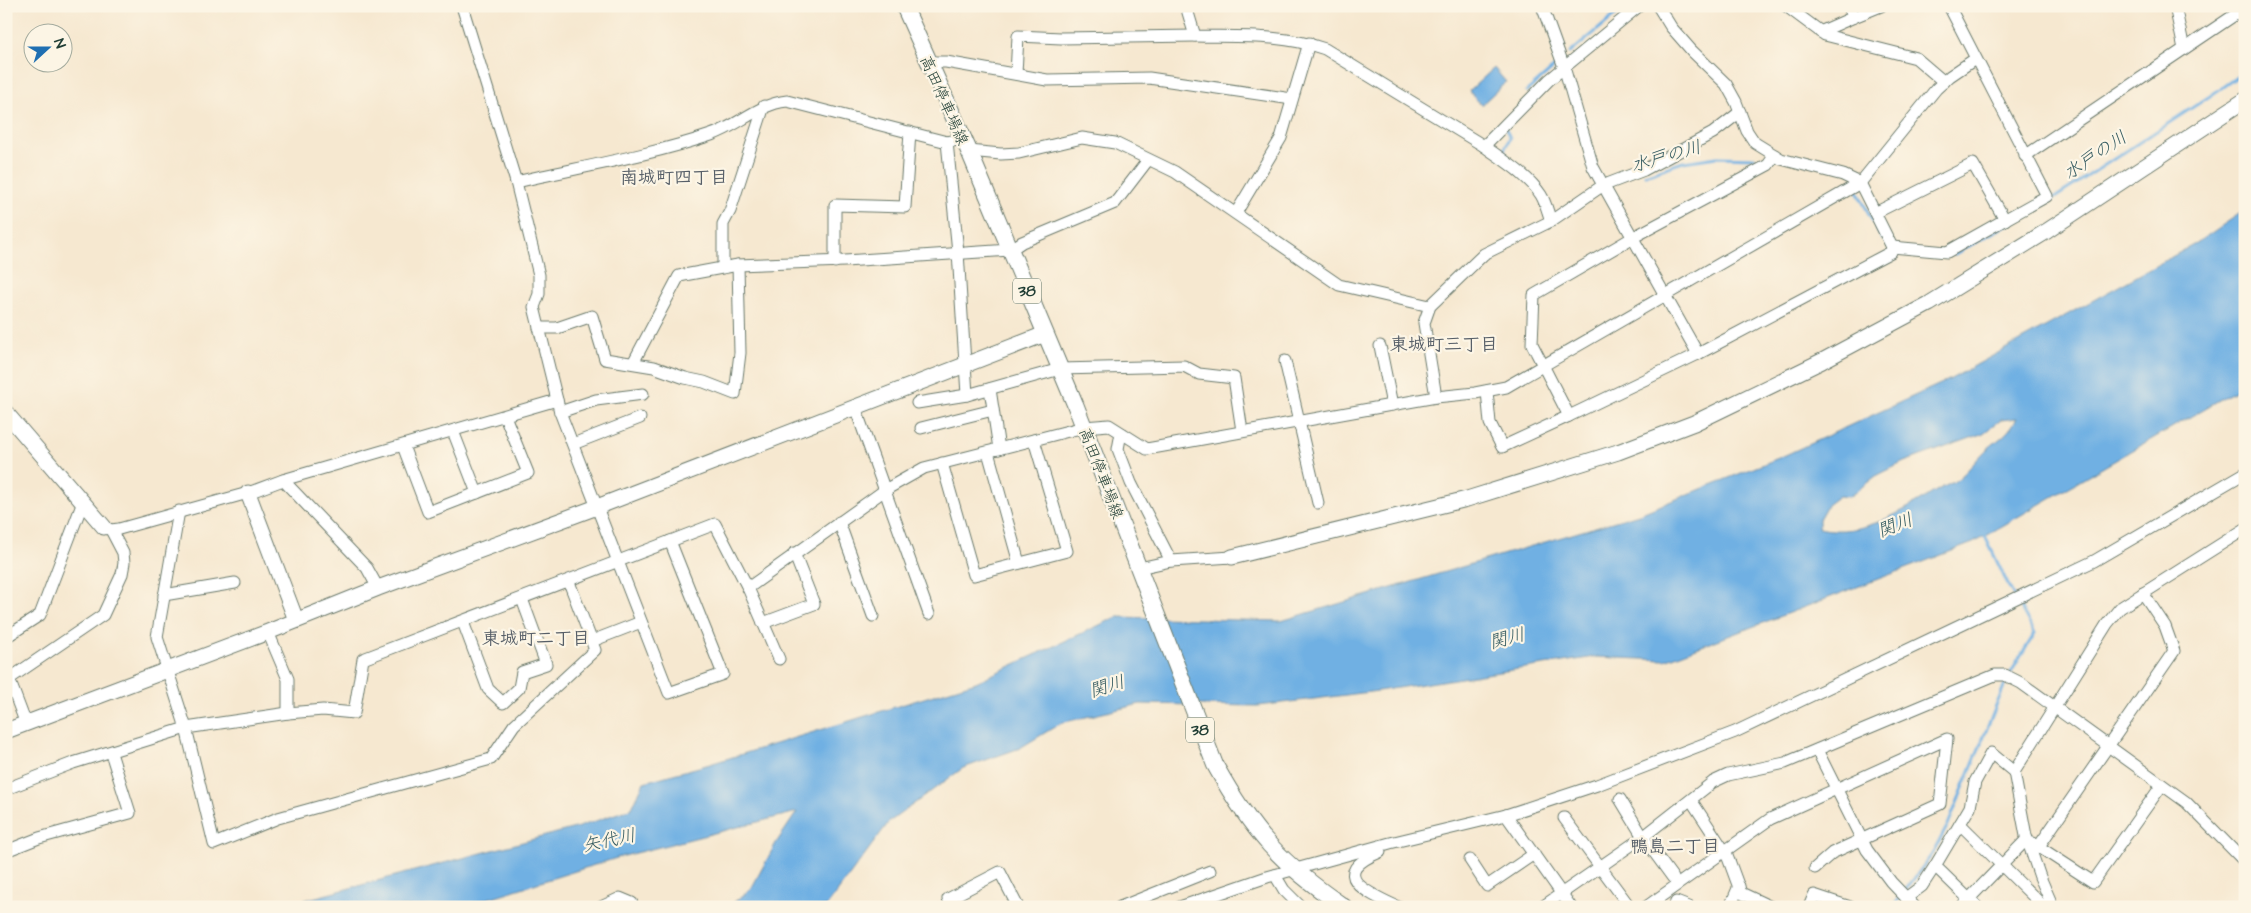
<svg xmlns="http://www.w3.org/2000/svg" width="2251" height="913" viewBox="0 0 2251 913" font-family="'Architects Daughter','Klee One',sans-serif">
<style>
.water{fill:#70b0e3;stroke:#48768c;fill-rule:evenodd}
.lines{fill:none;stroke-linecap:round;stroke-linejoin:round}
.stream{stroke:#70b0e3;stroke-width:3}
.street-casing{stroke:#6a796b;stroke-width:13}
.secondary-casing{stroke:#6a796b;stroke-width:17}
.primary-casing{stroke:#6a796b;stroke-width:18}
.street{stroke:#fff;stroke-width:11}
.secondary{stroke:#fff;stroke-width:15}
.primary{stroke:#fff;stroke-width:16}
.labels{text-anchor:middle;stroke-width:4.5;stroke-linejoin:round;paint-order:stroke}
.shield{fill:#fcf5e5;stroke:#617469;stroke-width:1}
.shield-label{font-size:15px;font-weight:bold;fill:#1f3d34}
.street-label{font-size:16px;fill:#1f3d34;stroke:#fcf5e5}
.water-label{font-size:18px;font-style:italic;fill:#335a60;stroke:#fcf5e5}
.neighbourhood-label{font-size:18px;font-weight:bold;fill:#575f68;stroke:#fcf5e5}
</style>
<rect width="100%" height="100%" fill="#fcf5e5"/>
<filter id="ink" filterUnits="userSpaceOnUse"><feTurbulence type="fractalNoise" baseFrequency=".02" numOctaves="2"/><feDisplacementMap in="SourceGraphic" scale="10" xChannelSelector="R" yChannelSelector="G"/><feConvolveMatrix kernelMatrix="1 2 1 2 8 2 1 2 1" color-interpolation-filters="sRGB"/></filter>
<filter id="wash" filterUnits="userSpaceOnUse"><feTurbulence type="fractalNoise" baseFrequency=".0096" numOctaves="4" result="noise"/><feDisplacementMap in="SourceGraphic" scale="20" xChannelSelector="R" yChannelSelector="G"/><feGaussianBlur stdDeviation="1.12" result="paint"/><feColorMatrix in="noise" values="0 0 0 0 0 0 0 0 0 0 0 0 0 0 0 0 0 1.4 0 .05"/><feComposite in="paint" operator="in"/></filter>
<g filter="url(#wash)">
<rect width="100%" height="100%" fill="#f6e8d0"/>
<g class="water">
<polygon points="1494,68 1506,82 1481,105 1469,91"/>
<path d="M 2245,210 L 2245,385 L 1973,543 L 1665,660 L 1595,657 L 1378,691 L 1258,706 L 1140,704 L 1061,723 L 1020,748 L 963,768 L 889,822 L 826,907 L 728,907 L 751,889 L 776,843 L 797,812 L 620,857 L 461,907 L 279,907 L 579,827 L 632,808 L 644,782 L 710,764 L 976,682 L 1117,617 L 1281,621 L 1639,514 L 1781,457 L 1949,380 L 2195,244 ZM 2017,418 C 2006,438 1997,439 1983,453 C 1975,461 1968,471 1959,478 C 1953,484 1943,486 1936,491 C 1901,512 1862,538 1819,528 L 1819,519 L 1827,505 L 1839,496 L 1849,497 L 1876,476 L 1904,462 L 1982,434 L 2001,420 Z"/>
</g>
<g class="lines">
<g class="stream">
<polyline points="1570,53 1626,6"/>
<polyline points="1527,91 1557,65"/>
<polyline points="1506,129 1510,138 1504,150 1507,157"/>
<polyline points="1645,175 1683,162 1717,157 1755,158"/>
<polyline points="1857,191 1882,239"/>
<polyline points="1955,254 2053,199 2210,96 2245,71"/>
<polyline points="1983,532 2009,587 2035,633 2010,674"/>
<polyline points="1893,907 1933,853 1948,825 2007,679"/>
</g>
</g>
</g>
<g filter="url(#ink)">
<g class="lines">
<defs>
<g id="street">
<polyline points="462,6 516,182 539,275 539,294 534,307 560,412 669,693 723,674 670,541"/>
<path d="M 1186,6 L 1195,36 C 1238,37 1283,34 1325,49 L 1484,146 C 1503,160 1528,175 1541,195 C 1546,203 1548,213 1551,221"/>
<polyline points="1542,6 1564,67 1593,167 1698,354"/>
<polyline points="1658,6 1671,27 1692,51 1726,84 1736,102 1747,131 1755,143 1781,159 1843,175 1860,183 1892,247 1891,252 1698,354 1569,416 1532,344 1534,295 1632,238 1768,165 1775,155"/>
<polyline points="1786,6 1825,35 1916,58 1944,82"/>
<polyline points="1848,6 1854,17 1881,6"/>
<polyline points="2175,6 2184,49"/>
<polyline points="1820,32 1854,17"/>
<polyline points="928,62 946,62 1047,80 1149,78 1292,99"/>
<polyline points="1016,74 1018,36 1061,38 1195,36"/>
<polyline points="947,142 958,252 967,395"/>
<polyline points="1484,146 1549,80 1639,6"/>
<polyline points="969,151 1001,154 1019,153 1082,138 1115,143 1175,172 1339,285 1430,306"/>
<polyline points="2025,156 2245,8"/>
<path d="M 516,182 C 581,167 648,156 711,135 C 738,126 758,104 787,101 L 947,142 L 963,139"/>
<polyline points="1236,213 1281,138 1309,43"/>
<polyline points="1875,213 1973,164 2005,220"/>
<polyline points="1892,247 1947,252 2047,196 1949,6"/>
<polyline points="835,262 835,205 905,207 910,132"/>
<polyline points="723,266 723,224 730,211 764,106"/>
<polyline points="539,328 557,328 592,316 605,359 654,367 685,378 704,382 735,394 740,353 738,265"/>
<polyline points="1380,346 1392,405"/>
<polyline points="1285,361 1318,503"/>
<polyline points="633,363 679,276 738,265 845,261 1010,250 1022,242 1115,203 1148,160"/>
<polyline points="990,389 999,449"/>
<polyline points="1487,391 1490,423 1502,447 1569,416"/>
<polyline points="1436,397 1424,323 1430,306 1484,254 1551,221 1602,186 1644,170 1713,133 1740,112"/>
<polyline points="917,403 967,395 1060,369 1184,366 1199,374 1234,378 1242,431"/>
<polyline points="855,407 929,614"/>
<polyline points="560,412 596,400 643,394"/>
<polyline points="921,428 993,410"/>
<polyline points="453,431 477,493"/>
<polyline points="1121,433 1118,449 1131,483 1171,561"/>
<polyline points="573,444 640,418"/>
<polyline points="403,446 428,512 528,473 505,416"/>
<polyline points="988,452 1019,563"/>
<polyline points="942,463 974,575 1067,551 1034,440"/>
<polyline points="283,480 367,568 378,588"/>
<polyline points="179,511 157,637 186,728 214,844 278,818 491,759 514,725 595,650 569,582"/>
<polyline points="839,522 873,616"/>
<polyline points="104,527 111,530 119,529 248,493 283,480 557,400"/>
<polyline points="1139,568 1171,561 1232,557"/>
<polyline points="748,588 885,490 924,468 1084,427 1109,425 1147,449 1436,397 1475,393 1506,387 1860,183 1936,89 1950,76 1975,59"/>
<polyline points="164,595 235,583"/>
<polyline points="463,622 488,689 503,703 519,688 522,672 546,664 522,599"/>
<polyline points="763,623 814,604 794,553"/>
<polyline points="268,632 288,679 288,713"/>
<polyline points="6,637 40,615 83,502"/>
<polyline points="592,641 641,622"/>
<polyline points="26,724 9,679 103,615 122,574 124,563 123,553 111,530"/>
<polyline points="1817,750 1867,850 1891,882 1915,907"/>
<polyline points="6,789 73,763 186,728 288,713 323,710 354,713 363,659 715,524 748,588 779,659"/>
<polyline points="1620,799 1643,837 1673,878"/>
<polyline points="1691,800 1727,855 1741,893 1771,907"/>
<polyline points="1506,815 1571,907"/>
<polyline points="1564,818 1630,907"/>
<polyline points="1960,824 2044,907"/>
<polyline points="2033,843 2093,882 2162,785"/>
<polyline points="2039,846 2174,651 2165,626 2143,593"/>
<polyline points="6,851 39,838 130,813 111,753"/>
<path d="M 1380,852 C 1324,875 1370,894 1398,907"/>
<polyline points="1470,860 1487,886 1534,854"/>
<polyline points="1935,866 1970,807 1975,782 1991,753 2014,772"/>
<polyline points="1275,875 1284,890 1301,907"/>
<polyline points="1906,898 1922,886 1935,866 1977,907"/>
<polyline points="601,907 620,898 632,903 633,907"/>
<polyline points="952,907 948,899 1000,872 1018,907"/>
<polyline points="1120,907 1210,871"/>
<polyline points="1180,907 1267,877 1390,843 1506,815 1597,785 1735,732 2094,561 2245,473"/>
<polyline points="1542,907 1643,837 1713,782 1728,775 1785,763 1995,675 2005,675 2021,683 2186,802 2245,862"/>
<polyline points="1646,907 1770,819 1947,739 1940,804 1832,853 1815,868"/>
<polyline points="1674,907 1676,902 1689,907"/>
<polyline points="1730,907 1739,886"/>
<polyline points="1809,907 1814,895 1850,907"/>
<polyline points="1961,907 2027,839"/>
<polyline points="2053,907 2040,877 2026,836 2014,772 2107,624 2120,608 2245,529"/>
</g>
<g id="secondary">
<polyline points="6,413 104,527"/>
<polyline points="248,493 296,620"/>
<polyline points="1232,557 1467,499 1618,452 1694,423 1822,361 1929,304 2047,231 2245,100"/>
<polyline points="6,731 268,632 378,588 597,507 1045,334"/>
</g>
<path id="primary" d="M 904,6 L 969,151 L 1075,404 L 1215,765 C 1252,832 1281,864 1344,907"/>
</defs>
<use href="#street" class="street-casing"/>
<use href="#secondary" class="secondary-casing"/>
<use href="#primary" class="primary-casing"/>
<use href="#street" class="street"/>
<use href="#secondary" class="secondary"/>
<use href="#primary" class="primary"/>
</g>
</g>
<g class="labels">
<g class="shield">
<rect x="1013" y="278.5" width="28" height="25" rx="4"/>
<rect x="1186" y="717.5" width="28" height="25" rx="4"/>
</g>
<g class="shield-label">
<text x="1027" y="296">38</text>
<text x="1200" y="735">38</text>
</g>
<g class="street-label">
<text transform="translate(945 100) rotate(66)" y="6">高田停車場線</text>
<text transform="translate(1102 473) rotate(69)" y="6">高田停車場線</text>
</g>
<g class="water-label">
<text transform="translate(2095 155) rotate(-34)" y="6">水戸の川</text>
<text transform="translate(1666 156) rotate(-16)" y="6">水戸の川</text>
<text transform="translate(1895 525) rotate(-21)" y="6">関川</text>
<text transform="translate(1507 638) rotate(-14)" y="6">関川</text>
<text transform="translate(1107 686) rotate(-17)" y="6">関川</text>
<text transform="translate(609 840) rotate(-12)" y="6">矢代川</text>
</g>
<g class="neighbourhood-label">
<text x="674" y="183">南城町四丁目</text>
<text x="1444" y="350">東城町三丁目</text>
<text x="536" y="644">東城町二丁目</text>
<text x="1675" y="852">鴨島二丁目</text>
</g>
</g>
<rect width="2251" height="913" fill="none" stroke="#fcf5e5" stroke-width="25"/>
<g transform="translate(48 48) rotate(69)"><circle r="24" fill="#fcf5e5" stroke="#a4ab9e"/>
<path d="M0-4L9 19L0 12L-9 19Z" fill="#1f6fb2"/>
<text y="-8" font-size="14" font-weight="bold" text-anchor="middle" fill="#1f3d34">N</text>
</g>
</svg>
